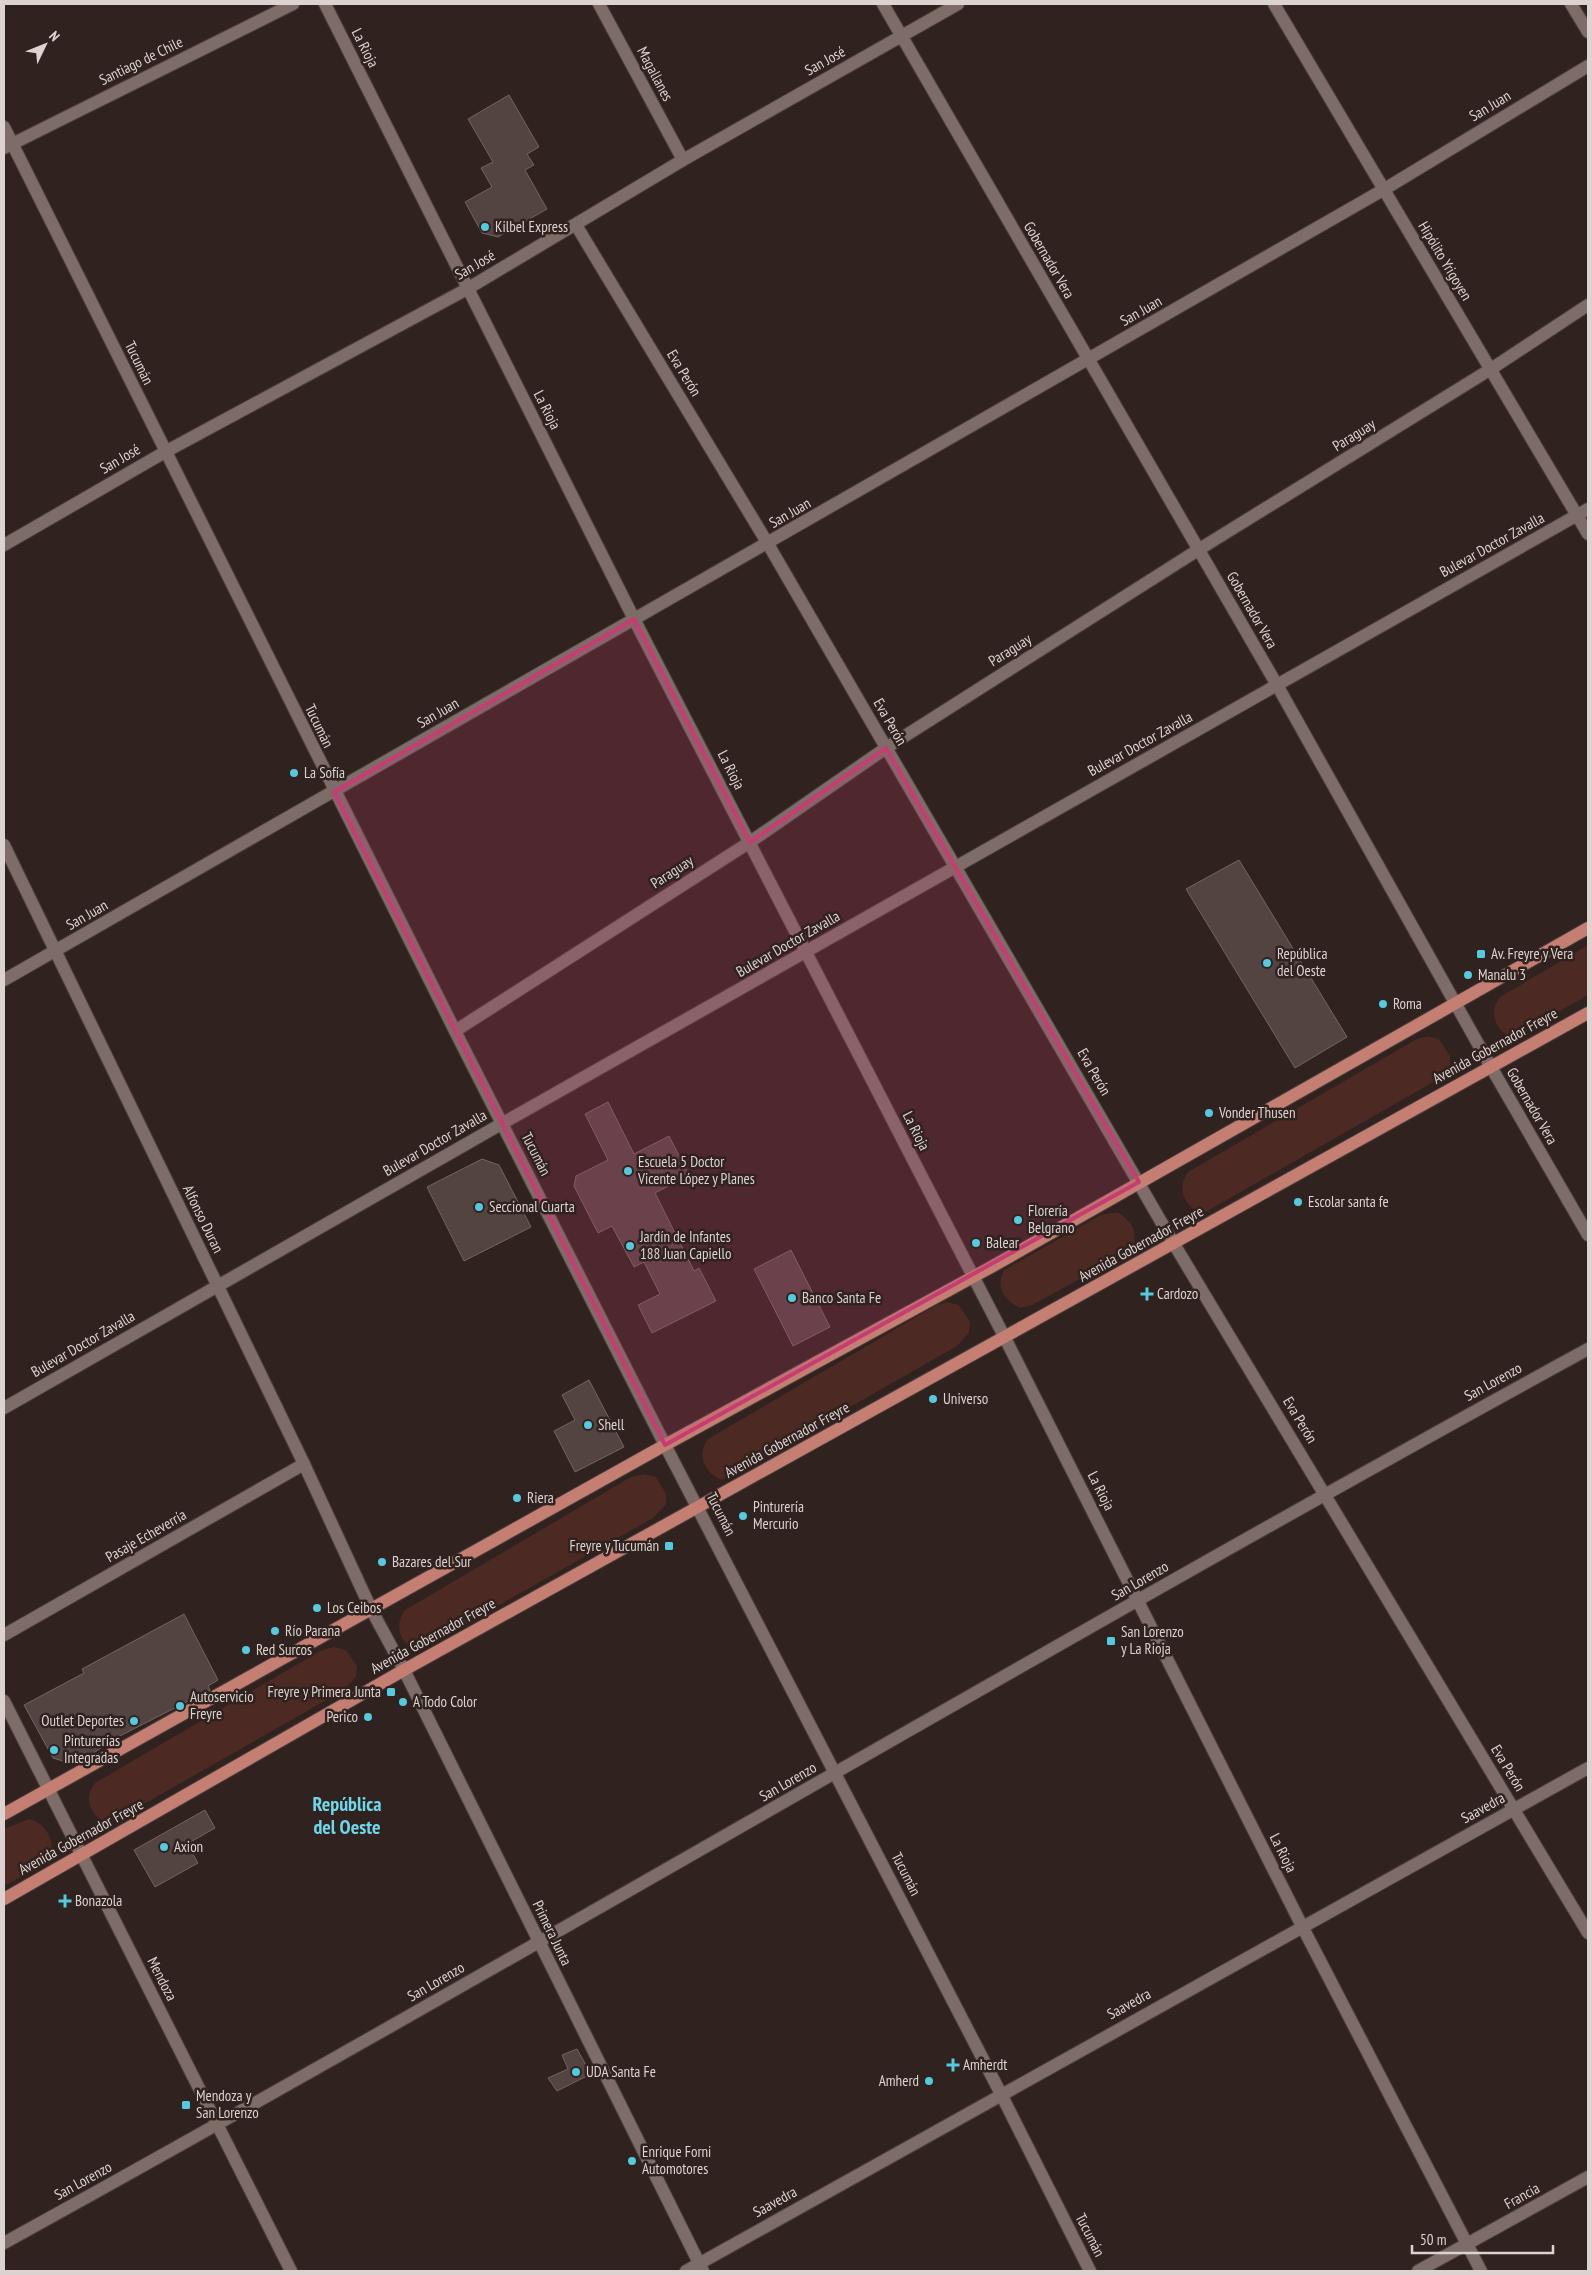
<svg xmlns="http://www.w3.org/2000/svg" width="1592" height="2275" viewBox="0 0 1592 2275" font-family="'PT Sans Narrow',sans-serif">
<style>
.green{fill:#4d2923}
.building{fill:#544441;stroke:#746360}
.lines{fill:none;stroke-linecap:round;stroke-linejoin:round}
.minor-casing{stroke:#4b3f3d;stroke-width:14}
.major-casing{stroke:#4b3f3d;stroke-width:14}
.minor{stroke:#7d6c68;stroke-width:12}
.major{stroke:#c47e72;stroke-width:12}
.marked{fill:#c73d72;fill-opacity:0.2;stroke:#c73d72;stroke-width:4;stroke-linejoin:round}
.poi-dot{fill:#54cade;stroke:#30221f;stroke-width:2}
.labels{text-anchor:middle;stroke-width:5;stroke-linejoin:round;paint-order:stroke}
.street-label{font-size:15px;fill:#dcd2d0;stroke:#30221f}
.poi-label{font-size:15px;fill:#dcd2d0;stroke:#30221f;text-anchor:start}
.district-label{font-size:20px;font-weight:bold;fill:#6ed7e9;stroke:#30221f}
</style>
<rect width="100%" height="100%" fill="#30221f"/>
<g class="green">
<path d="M 1588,945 L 1588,995 L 1513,1038 C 1495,1031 1488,1012 1500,997 Z"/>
<path d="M 1427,1036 L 1439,1039 L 1450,1056 L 1450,1067 L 1437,1080 L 1202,1214 C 1184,1206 1176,1188 1188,1172 L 1415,1040 Z"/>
<path d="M 1118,1212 C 1132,1223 1136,1227 1134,1245 L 1124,1255 L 1032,1305 L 1020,1308 C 1004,1300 995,1287 1004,1270 L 1101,1215 Z"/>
<path d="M 947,1302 L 959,1305 L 970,1322 L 969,1333 L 957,1346 L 722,1480 C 704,1473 696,1454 708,1439 L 935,1306 Z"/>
<path d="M 644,1474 L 656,1477 L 666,1494 L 666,1504 L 653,1518 L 418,1651 C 400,1644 393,1626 405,1610 L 631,1477 Z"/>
<path d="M 334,1647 L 346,1650 L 357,1666 L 356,1677 L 344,1690 L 109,1824 C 90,1817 83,1798 95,1783 L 322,1650 Z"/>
<path d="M 29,1819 C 45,1823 52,1837 53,1853 L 45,1864 L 4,1886 L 4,1829 Z"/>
</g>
<g class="building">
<polygon points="509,95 539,147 527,154 534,165 525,170 547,209 498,237 482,233 465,202 492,187 481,168 493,162 468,119"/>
<polygon points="1239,860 1347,1037 1295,1068 1186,889"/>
<polygon points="608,1102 634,1154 669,1136 689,1175 655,1193 694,1271 699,1268 716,1301 652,1333 638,1305 660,1294 644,1262 634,1267 612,1226 598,1233 574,1186 576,1176 608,1160 585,1114"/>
<polygon points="482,1159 499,1165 531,1227 464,1261 427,1187"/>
<polygon points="791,1250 830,1327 793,1346 754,1269"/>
<polygon points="589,1380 624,1447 575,1472 554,1431 575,1420 562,1395"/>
<polygon points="184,1614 218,1680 208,1686 210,1690 114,1739 76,1765 53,1758 24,1705 84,1673 82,1669"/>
<polygon points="205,1810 215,1828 187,1844 198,1863 155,1887 134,1850"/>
<polygon points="577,2049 591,2074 557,2091 548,2078 568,2069 562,2055"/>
</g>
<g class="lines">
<defs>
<g id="minor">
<polyline points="325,4 634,619 1005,1338 1302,1926 1481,2271"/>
<polyline points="599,4 683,160"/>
<polyline points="883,4 1277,685 1491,1067 1588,1235"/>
<polyline points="1274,4 1588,534"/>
<polyline points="1571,4 1588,32"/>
<polyline points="4,127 455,1031 665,1445 1001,2094 1090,2271"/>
<polyline points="4,148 293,4"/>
<polyline points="576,225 768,544 1174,1244 1588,1933"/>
<polyline points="4,545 165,452 467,289 683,160 958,4"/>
<polyline points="4,845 304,1464 371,1609 404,1670 703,2271"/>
<polyline points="4,980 1383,190 1588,66"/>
<polyline points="455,1031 750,842 886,748 1198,550 1491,369 1588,305"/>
<polyline points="4,1408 503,1123 1588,509"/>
<polyline points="4,1635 304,1464"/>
<polyline points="4,1701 291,2271"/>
<path d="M 4,2243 C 535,1950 1056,1640 1588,1349"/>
<polyline points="686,2271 1588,1768"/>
<polyline points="1418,2271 1588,2177"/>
</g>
<g id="major">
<polyline points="4,1814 665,1445 993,1266 1588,928"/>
<polyline points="4,1899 404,1670 1588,1013"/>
</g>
</defs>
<use href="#minor" class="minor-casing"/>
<use href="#major" class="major-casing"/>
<use href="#minor" class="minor"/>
<use href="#major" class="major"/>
</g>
<path class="marked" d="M 634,619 L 750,842 L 886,748 L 1139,1182 L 665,1445 L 334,792 Z"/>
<g class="poi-dot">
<circle cx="485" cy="227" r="5"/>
<circle cx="294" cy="773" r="5"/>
<rect x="1476" y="949" width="10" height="10" rx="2.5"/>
<circle cx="1267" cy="963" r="5"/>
<circle cx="1468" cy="975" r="5"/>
<circle cx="1383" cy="1004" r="5"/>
<circle cx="1209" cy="1113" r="5"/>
<circle cx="628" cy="1171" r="5"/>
<circle cx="1298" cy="1202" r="5"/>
<circle cx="479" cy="1207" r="5"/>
<circle cx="1018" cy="1220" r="5"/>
<circle cx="976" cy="1243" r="5"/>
<circle cx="630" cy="1246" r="5"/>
<path d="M1144.5 1286.5h5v5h5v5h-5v5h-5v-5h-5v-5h5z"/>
<circle cx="792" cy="1298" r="5"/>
<circle cx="933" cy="1399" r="5"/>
<circle cx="588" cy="1425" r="5"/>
<circle cx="517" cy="1498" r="5"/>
<circle cx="743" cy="1516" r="5"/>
<rect x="664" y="1541" width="10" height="10" rx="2.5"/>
<circle cx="382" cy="1562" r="5"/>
<circle cx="317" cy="1608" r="5"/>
<circle cx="275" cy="1631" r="5"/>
<rect x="1106" y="1636" width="10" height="10" rx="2.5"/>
<circle cx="246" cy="1650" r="5"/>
<rect x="386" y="1687" width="10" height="10" rx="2.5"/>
<circle cx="403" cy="1702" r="5"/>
<circle cx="180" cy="1706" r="5"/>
<circle cx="368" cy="1717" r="5"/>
<circle cx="134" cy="1721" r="5"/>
<circle cx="54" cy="1750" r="5"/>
<circle cx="164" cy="1847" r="5"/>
<path d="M62.5 1893.5h5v5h5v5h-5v5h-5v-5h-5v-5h5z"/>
<path d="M950.5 2057.5h5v5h5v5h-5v5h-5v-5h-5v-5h5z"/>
<circle cx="576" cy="2072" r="5"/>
<circle cx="929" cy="2081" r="5"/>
<rect x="181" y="2100" width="10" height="10" rx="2.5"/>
<circle cx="632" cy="2161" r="5"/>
</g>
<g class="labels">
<g class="street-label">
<text transform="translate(365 48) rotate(63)" y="5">La Rioja</text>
<text transform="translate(141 61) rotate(-26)" y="5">Santiago de Chile</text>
<text transform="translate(825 61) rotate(-29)" y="5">San José</text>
<text transform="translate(655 74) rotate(62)" y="5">Magallanes</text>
<text transform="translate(1490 106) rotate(-31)" y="5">San Juan</text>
<text transform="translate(1049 260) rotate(60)" y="5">Gobernador Vera</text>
<text transform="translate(1445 261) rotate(59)" y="5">Hipólito Yrigoyen</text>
<text transform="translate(475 265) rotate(-30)" y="5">San José</text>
<text transform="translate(1141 311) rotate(-30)" y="5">San Juan</text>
<text transform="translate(139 363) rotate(64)" y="5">Tucumán</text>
<text transform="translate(684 373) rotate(59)" y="5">Eva Perón</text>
<text transform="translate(547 410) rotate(63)" y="5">La Rioja</text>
<text transform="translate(1354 435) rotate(-32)" y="5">Paraguay</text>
<text transform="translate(120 459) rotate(-30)" y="5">San José</text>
<text transform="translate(790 513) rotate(-30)" y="5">San Juan</text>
<text transform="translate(1492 545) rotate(-29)" y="5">Bulevar Doctor Zavalla</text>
<text transform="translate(1252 610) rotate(60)" y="5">Gobernador Vera</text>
<text transform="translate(1010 650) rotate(-32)" y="5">Paraguay</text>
<text transform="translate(438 713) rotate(-30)" y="5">San Juan</text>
<text transform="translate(890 722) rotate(60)" y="5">Eva Perón</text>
<text transform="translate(319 726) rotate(64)" y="5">Tucumán</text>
<text transform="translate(1140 744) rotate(-29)" y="5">Bulevar Doctor Zavalla</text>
<text transform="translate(731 770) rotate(63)" y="5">La Rioja</text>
<text transform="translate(672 872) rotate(-33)" y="5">Paraguay</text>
<text transform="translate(87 915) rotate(-30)" y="5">San Juan</text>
<text transform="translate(788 944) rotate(-30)" y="5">Bulevar Doctor Zavalla</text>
<text transform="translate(1495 1046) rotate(-29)" y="5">Avenida Gobernador Freyre</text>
<text transform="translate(1094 1072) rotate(60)" y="5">Eva Perón</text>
<text transform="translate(1532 1106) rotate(60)" y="5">Gobernador Vera</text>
<text transform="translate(916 1131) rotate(63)" y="5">La Rioja</text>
<text transform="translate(435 1143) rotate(-30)" y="5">Bulevar Doctor Zavalla</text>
<text transform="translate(536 1154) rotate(63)" y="5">Tucumán</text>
<text transform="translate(203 1219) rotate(64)" y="5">Alfonso Duran</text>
<text transform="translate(1141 1244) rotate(-29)" y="5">Avenida Gobernador Freyre</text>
<text transform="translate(83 1344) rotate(-30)" y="5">Bulevar Doctor Zavalla</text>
<text transform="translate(1493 1382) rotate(-29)" y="5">San Lorenzo</text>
<text transform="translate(1300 1420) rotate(59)" y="5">Eva Perón</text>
<text transform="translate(787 1440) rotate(-29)" y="5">Avenida Gobernador Freyre</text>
<text transform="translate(1101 1491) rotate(63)" y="5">La Rioja</text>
<text transform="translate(721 1514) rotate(63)" y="5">Tucumán</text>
<text transform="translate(146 1536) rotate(-30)" y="5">Pasaje Echeverría</text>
<text transform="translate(1140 1581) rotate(-30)" y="5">San Lorenzo</text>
<text transform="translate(433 1636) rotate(-29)" y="5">Avenida Gobernador Freyre</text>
<text transform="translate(1508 1768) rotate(59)" y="5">Eva Perón</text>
<text transform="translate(788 1782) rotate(-30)" y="5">San Lorenzo</text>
<text transform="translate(1483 1808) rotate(-29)" y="5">Saavedra</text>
<text transform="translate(81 1837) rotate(-29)" y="5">Avenida Gobernador Freyre</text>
<text transform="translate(1283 1853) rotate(63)" y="5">La Rioja</text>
<text transform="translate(906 1874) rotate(63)" y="5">Tucumán</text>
<text transform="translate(552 1933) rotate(64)" y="5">Primera Junta</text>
<text transform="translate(162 1979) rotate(63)" y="5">Mendoza</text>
<text transform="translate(436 1982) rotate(-30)" y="5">San Lorenzo</text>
<text transform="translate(1129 2004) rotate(-29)" y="5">Saavedra</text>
<text transform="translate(83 2181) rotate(-29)" y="5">San Lorenzo</text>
<text transform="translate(1522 2196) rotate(-29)" y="5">Francia</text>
<text transform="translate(775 2202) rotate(-29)" y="5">Saavedra</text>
<text transform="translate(1090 2235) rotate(63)" y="5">Tucumán</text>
</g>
<g class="poi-label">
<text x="495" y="232">Kilbel Express</text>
<text x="304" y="778">La Sofía</text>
<text x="1277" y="959">República<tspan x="1277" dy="17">del Oeste</tspan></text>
<text x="1491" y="959">Av. Freyre y Vera</text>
<text x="1478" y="980">Manalu 3</text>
<text x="1393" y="1009">Roma</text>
<text x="1219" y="1118">Vonder Thusen</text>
<text x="638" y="1167">Escuela 5 Doctor<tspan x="638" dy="17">Vicente López y Planes</tspan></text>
<text x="1308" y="1207">Escolar santa fe</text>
<text x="489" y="1212">Seccional Cuarta</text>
<text x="1028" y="1216">Florería<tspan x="1028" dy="17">Belgrano</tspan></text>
<text x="640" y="1242">Jardín de Infantes<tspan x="640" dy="17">188 Juan Capiello</tspan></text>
<text x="986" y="1248">Balear</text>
<text x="1157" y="1299">Cardozo</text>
<text x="802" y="1303">Banco Santa Fe</text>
<text x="943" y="1404">Universo</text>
<text x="598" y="1430">Shell</text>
<text x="527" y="1503">Riera</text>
<text x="753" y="1512">Pinturería<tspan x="753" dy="17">Mercurio</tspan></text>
<text x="659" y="1551" text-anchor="end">Freyre y Tucumán</text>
<text x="392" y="1567">Bazares del Sur</text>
<text x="327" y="1613">Los Ceibos</text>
<text x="285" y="1636">Río Parana</text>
<text x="1121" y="1637">San Lorenzo<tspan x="1121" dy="17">y La Rioja</tspan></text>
<text x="256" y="1655">Red Surcos</text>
<text x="381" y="1697" text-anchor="end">Freyre y Primera Junta</text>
<text x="190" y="1702">Autoservicio<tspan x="190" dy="17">Freyre</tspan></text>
<text x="413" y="1707">A Todo Color</text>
<text x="358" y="1722" text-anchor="end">Perico</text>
<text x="124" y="1726" text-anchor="end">Outlet Deportes</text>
<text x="64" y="1746">Pinturerías<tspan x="64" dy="17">Integradas</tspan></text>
<text x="174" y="1852">Axion</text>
<text x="75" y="1906">Bonazola</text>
<text x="963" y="2070">Amherdt</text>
<text x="586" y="2077">UDA Santa Fe</text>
<text x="919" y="2086" text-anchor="end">Amherd</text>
<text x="196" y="2101">Mendoza y<tspan x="196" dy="17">San Lorenzo</tspan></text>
<text x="642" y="2157">Enrique Forni<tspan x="642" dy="17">Automotores</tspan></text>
</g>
<g class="district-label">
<text x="347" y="1811">República<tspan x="347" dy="23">del Oeste</tspan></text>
</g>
</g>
<rect width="1592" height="2275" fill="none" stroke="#dcd2d0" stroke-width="10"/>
<g transform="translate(45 45) rotate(47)" stroke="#30221f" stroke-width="4" paint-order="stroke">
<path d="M0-4L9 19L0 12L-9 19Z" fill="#dcd2d0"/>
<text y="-8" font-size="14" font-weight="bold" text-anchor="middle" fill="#dcd2d0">N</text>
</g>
<path d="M1412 2245v8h141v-8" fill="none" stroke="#dcd2d0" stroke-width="2.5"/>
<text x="1420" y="2245" font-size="15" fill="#dcd2d0" stroke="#30221f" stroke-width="4" paint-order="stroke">50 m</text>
</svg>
